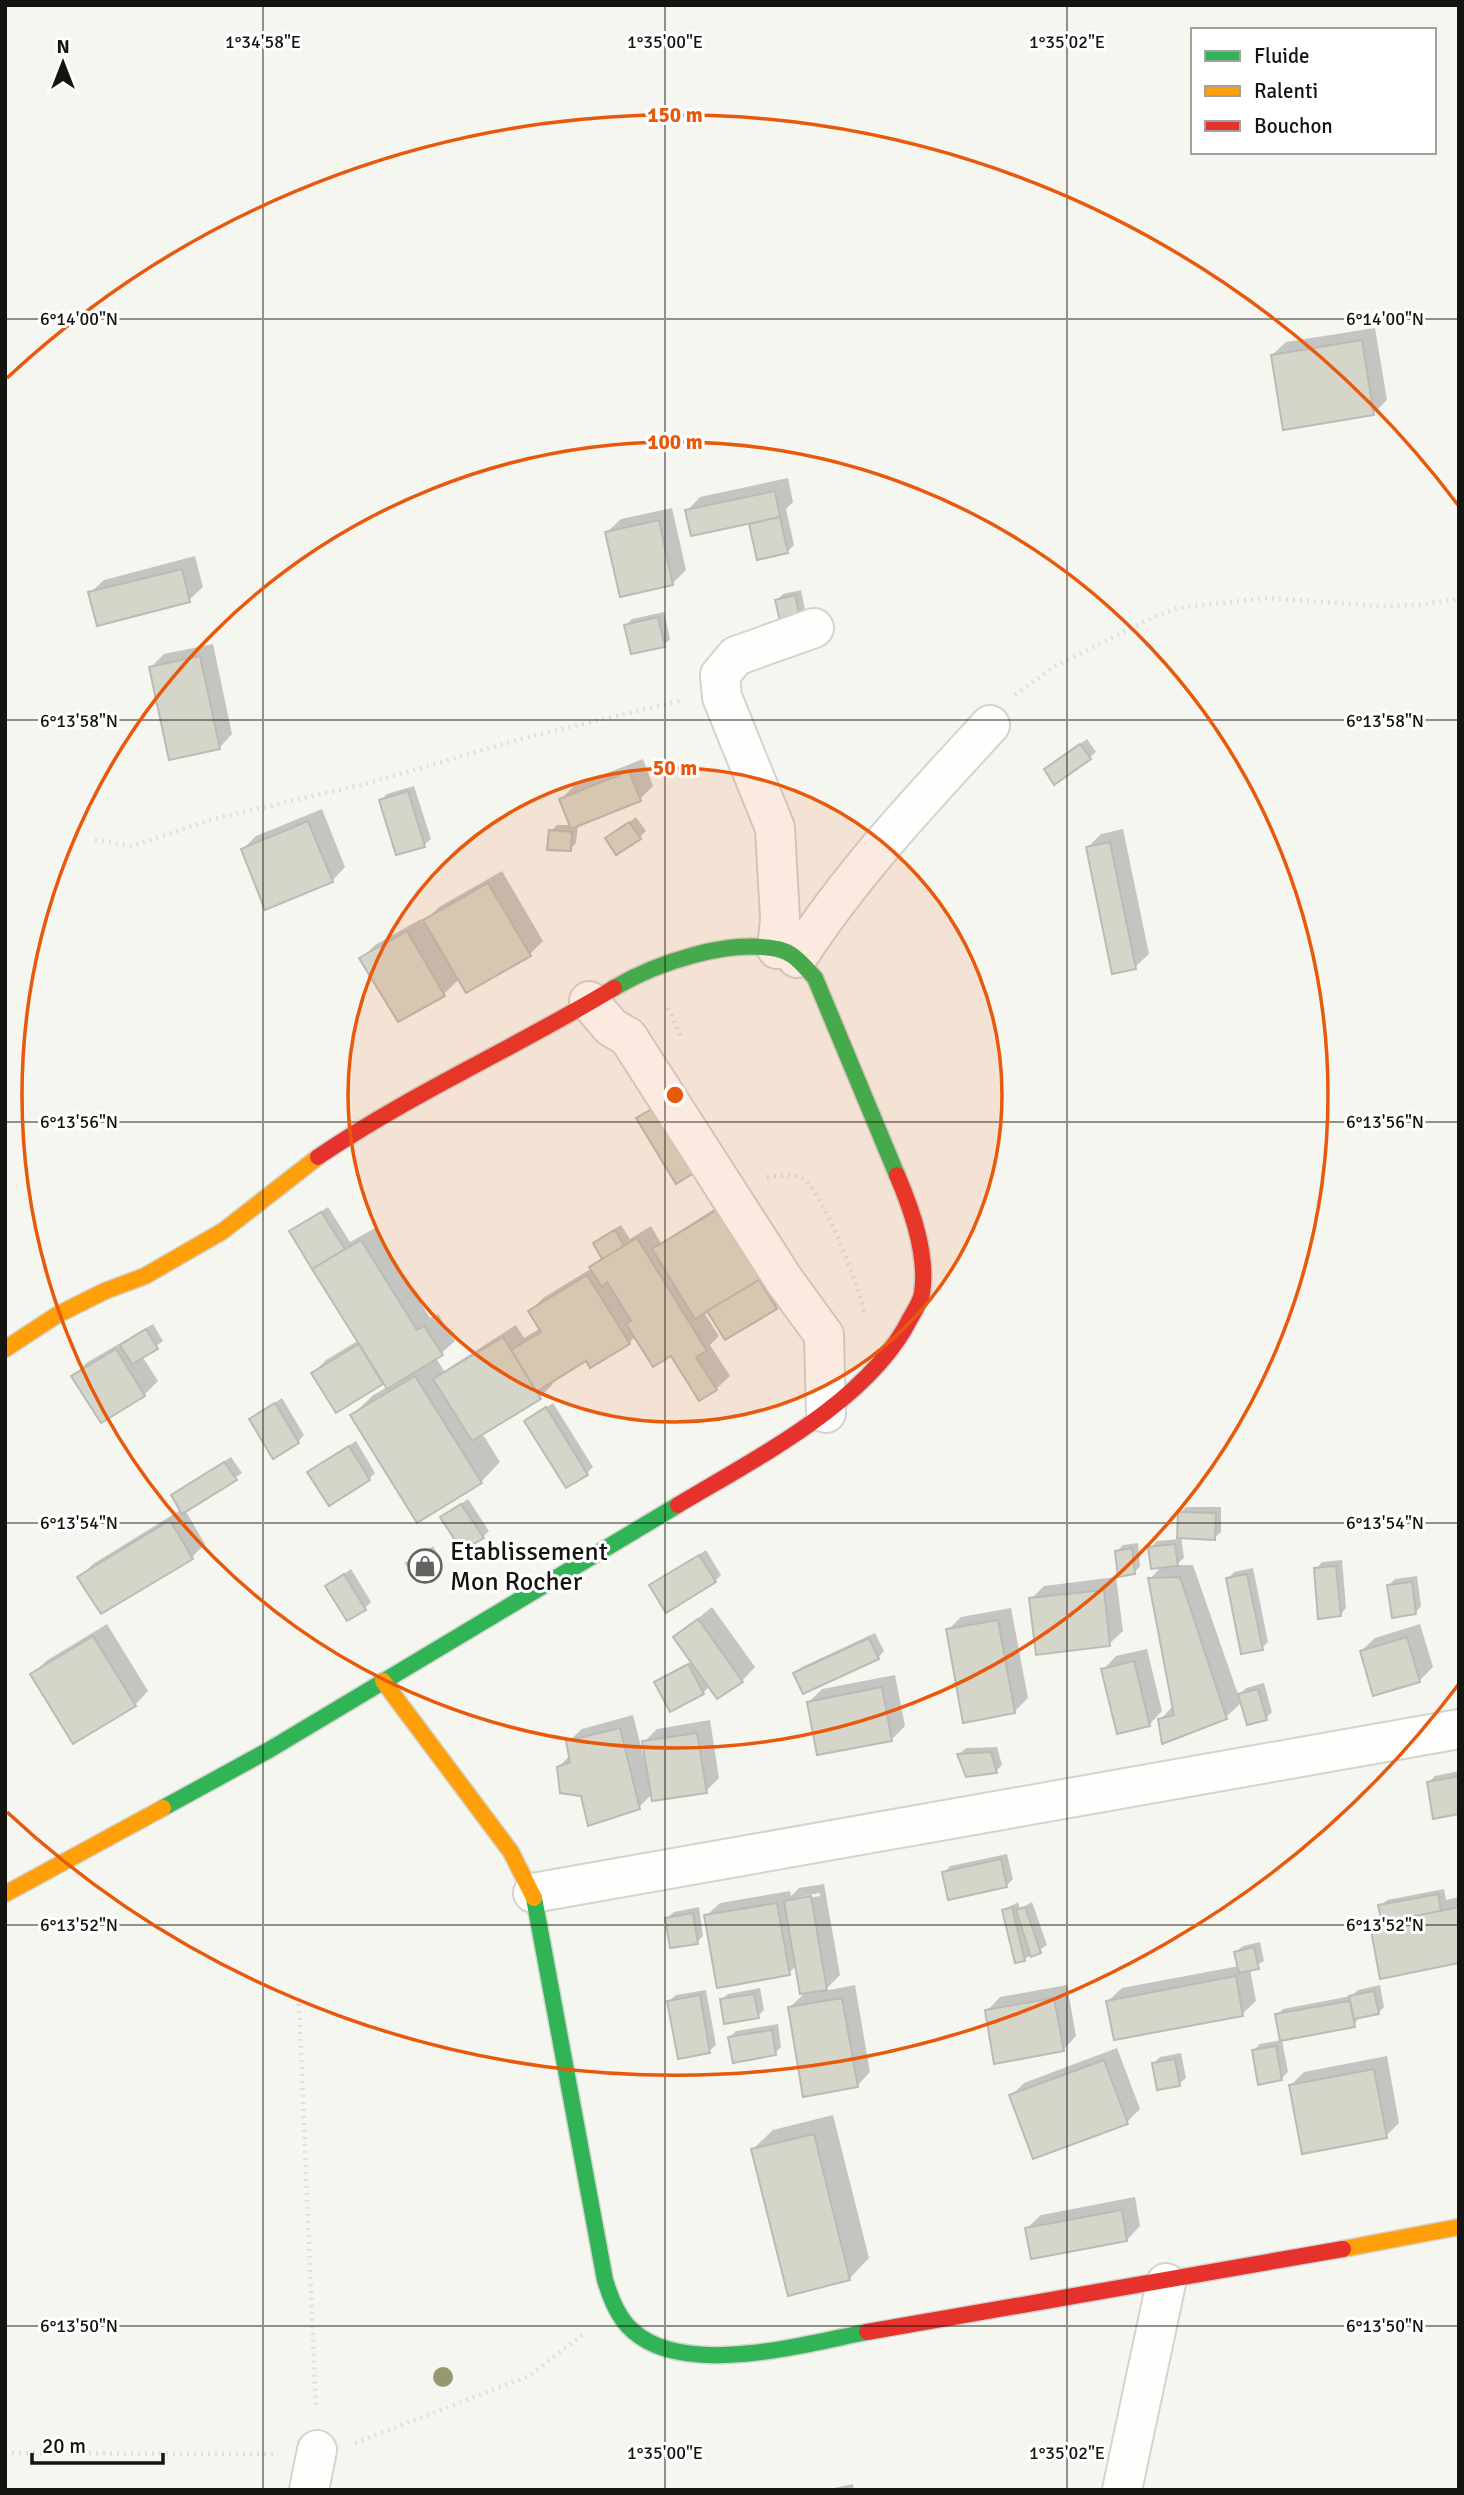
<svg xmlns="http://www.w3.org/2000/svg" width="1464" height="2495" viewBox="0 0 1464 2495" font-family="Signika,sans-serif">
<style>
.shadow{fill:#0003;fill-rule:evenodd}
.building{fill:#d5d6c9;stroke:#babbb6;stroke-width:2}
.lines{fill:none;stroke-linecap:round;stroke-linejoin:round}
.street-casing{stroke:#d3d3cf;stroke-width:42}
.fast-casing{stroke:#d3d3cf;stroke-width:19}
.slow-casing{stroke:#d3d3cf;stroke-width:19}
.jam-casing{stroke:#d3d3cf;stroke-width:19}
.path{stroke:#dfdfdd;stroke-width:4.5;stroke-dasharray:2 5;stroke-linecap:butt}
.street{stroke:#fefefd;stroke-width:38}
.fast{stroke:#30b455;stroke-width:16}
.slow{stroke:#ff9f0a;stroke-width:16}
.jam{stroke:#e5322d;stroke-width:16}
.tree{fill:#979871}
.ticks{fill:none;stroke:#141410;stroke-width:2;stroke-opacity:0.45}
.ring{fill:none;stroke:#e8590c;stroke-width:3.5}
.labels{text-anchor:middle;stroke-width:6;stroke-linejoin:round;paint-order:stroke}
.poi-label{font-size:26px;fill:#141410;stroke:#fff;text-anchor:start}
.ticks-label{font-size:18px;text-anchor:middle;fill:#141410;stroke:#fff;stroke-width:6;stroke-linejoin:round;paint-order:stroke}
.centre{fill:#e8590c;stroke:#fff;stroke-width:3.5}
.ring-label{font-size:21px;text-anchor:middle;font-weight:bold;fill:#e8590c;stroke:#fff;stroke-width:6;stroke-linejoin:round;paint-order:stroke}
</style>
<rect width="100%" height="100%" fill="#f6f6f1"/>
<g class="shadow">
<polygon points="1375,328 1387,400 1373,414 1272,355 1286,342"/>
<polygon points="788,478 793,502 786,509 794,545 787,552 751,524 755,520 687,511 700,497"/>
<polygon points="672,508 686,570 672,584 607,532 621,519"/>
<polygon points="195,556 203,587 189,600 90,593 104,580"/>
<polygon points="801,590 805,610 799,616 777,600 783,594"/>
<polygon points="664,612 670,639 664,645 626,625 632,619"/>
<polygon points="213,644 232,734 219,748 151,667 164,654"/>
<polygon points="1087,739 1096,752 1089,758 1046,770"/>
<polygon points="643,759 653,786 640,799 578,824 576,843 570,849 551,831 557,825 571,825 561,799 574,786"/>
<polygon points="414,786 431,839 424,845 381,800 387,794"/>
<polygon points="322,809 345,867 332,881 243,849 256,836"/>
<polygon points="636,817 646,831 640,837 608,838"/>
<polygon points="1123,829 1149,954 1135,967 1088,847 1101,834"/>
<polygon points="502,871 543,941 530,954 459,979 444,994 362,958 375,945 421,919 423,923 439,907"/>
<polygon points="736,1195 782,1301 776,1307 715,1306 703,1311 719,1336 710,1345 730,1376 716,1389 699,1399 672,1354 636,1336 629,1343 586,1359 551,1381 553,1384 540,1397 482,1433 500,1462 481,1482 352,1416 372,1396 387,1387 384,1381 336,1410 313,1373 326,1360 359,1340 292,1231 328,1207 350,1242 375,1228 430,1318 438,1314 455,1341 436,1358 444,1371 516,1325 524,1338 541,1328 530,1311 543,1298 592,1268 603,1256 595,1244 601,1237 621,1225 630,1239 651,1226 661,1243"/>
<polygon points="153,1324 163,1341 142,1356 158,1381 144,1395 101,1421 73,1377 86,1363"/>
<polygon points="282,1398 304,1435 298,1442 251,1419"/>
<polygon points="553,1403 593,1467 587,1473 527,1421"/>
<polygon points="356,1441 375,1473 369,1479 310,1472"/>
<polygon points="231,1457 242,1473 185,1510 205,1544 192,1557 102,1612 80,1577 93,1564 182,1509 173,1495"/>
<polygon points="468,1499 489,1531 483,1537 443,1517"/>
<polygon points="1186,1507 1221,1507 1221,1532 1214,1538 1181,1537 1184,1558 1176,1565 1193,1565 1241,1703 1226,1717 1160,1720 1173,1706 1150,1579 1162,1566 1150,1548 1157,1541 1179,1539 1180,1513"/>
<polygon points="1138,1543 1140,1566 1134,1573 1117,1551 1123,1545"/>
<polygon points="433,1546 441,1560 435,1566 409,1563"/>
<polygon points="706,1550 721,1575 715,1581 652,1585"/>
<polygon points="1342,1560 1346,1608 1340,1615 1316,1569 1322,1562"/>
<polygon points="1253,1568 1268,1642 1262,1648 1228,1579 1234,1572"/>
<polygon points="351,1569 371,1602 365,1608 328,1586"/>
<polygon points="1417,1576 1421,1606 1415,1613 1389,1585 1395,1579"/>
<polygon points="1116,1577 1123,1631 1109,1644 1031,1599 1044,1586"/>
<polygon points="712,1607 755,1667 742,1681 710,1686 703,1693 657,1682 692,1661 675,1637"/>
<polygon points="1011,1608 1028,1698 1014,1712 948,1630 961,1617"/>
<polygon points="107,1624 148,1691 135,1705 33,1674 46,1661"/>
<polygon points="1420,1624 1433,1667 1419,1681 1361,1651 1375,1638"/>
<polygon points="875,1633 884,1651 878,1658 795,1673 802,1667"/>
<polygon points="1147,1649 1162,1711 1149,1725 1103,1670 1116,1656"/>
<polygon points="895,1675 905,1726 892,1739 809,1702 822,1689"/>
<polygon points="1264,1683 1272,1712 1266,1718 1240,1694 1246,1688"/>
<polygon points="633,1715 645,1762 647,1762 644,1742 657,1729 710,1720 719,1778 706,1791 653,1793 639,1807 582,1795 559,1767 570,1755 568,1742 582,1729"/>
<polygon points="997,1747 1002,1765 996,1771 959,1754 966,1748"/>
<polygon points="1459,1771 1459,1812 1429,1782 1435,1776"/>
<polygon points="1007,1854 1013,1879 1006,1886 944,1873 950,1866"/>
<path d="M 824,1884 L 840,1975 L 824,1991 L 855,1985 L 870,2072 L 857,2086 L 789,2008 L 806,1992 L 797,1965 L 789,1973 L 706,1916 L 720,1903 L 790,1891 L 791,1896 L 799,1888 ZM 820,1893 L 820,1896 L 799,1900 L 799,1897 Z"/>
<polygon points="1444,1889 1446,1900 1459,1897 1459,1962 1372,1925 1382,1915 1380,1906 1387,1900"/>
<polygon points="1018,1902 1020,1909 1032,1902 1047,1945 1025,1959 1004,1910"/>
<polygon points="699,1907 703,1936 697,1942 667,1918 674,1912"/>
<polygon points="1260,1942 1264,1961 1250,1969 1256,2001 1242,2014 1108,2001 1122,1988 1239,1966 1236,1952 1243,1946"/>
<polygon points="1067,1985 1076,2036 1063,2050 987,2011 1000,1997"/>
<polygon points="1380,1985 1384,2007 1378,2013 1360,2016 1354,2025 1277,2015 1283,2009 1351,1996 1358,1990"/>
<polygon points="760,1988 764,2010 758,2016 721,2000 728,1994"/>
<polygon points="706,1990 716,2045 709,2051 669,2001 676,1995"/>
<polygon points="778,2024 781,2047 775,2053 730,2037 736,2031"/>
<polygon points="1282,2040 1288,2072 1281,2079 1254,2050 1260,2044"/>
<polygon points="1117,2048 1140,2109 1127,2122 1011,2096 1024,2083"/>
<polygon points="1181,2053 1186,2078 1179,2084 1154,2063 1160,2057"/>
<polygon points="1387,2056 1399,2123 1386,2136 1291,2085 1304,2072"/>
<polygon points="833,2115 869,2258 850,2278 790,2293 753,2149 773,2130"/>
<polygon points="1135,2197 1140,2226 1127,2240 1027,2228 1041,2215"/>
<polygon points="853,2484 854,2490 825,2490"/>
</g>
<g class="building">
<polygon points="1362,340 1374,415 1283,430 1271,355"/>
<polygon points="775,491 780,517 691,536 685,510"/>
<polygon points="780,517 788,553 757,560 749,524"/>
<polygon points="659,520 673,585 620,597 605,532"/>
<polygon points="182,569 190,602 97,626 88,592"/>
<polygon points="795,595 800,618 780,621 775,600"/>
<polygon points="658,617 665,647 631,654 624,625"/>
<polygon points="200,656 220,749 169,760 149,667"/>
<polygon points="1080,744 1091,759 1054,785 1044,769"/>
<polygon points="629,771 641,801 571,829 559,799"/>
<polygon points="408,791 425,847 396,855 379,800"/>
<polygon points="308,821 333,882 265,910 241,849"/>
<polygon points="629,822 641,839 616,855 605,838"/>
<polygon points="549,830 572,832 571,851 547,850"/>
<polygon points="1110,842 1136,969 1112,974 1086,847"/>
<polygon points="488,883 531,956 466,993 423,920"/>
<polygon points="407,931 445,996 398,1022 359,958"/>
<polygon points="662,1103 702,1168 676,1184 636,1118"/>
<polygon points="722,1207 765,1276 695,1319 652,1249"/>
<polygon points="321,1212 345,1249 312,1269 289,1231"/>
<polygon points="615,1230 624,1246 602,1259 593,1243"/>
<polygon points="637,1238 707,1351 696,1357 717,1390 699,1401 671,1356 653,1367 626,1324 631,1321 607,1282 602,1287 589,1267"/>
<polygon points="361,1240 417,1330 424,1326 443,1355 387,1389 312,1269"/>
<polygon points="587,1275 630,1344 590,1368 586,1361 536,1392 511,1350 541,1332 528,1311"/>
<polygon points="759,1280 777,1309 725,1340 707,1311"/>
<polygon points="146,1329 158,1349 132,1364 120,1345"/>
<polygon points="503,1337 541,1399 472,1441 433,1379"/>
<polygon points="359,1344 383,1384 336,1413 311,1373"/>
<polygon points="116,1349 145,1396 101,1423 71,1376"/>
<polygon points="415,1376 482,1483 417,1523 350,1415"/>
<polygon points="275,1403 299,1443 273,1459 249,1419"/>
<polygon points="546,1407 588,1475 566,1488 524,1421"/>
<polygon points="349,1446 370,1480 329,1506 307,1472"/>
<polygon points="224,1462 237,1480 182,1514 171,1495"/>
<polygon points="461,1504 484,1538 462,1551 440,1517"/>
<polygon points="1178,1512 1216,1513 1215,1540 1177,1538"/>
<polygon points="170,1520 193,1559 101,1614 77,1577"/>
<polygon points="1175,1544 1178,1566 1151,1569 1148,1547"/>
<polygon points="1132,1548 1135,1574 1118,1577 1115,1551"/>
<polygon points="426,1551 436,1567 417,1579 406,1563"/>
<polygon points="699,1555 716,1582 666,1613 649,1585"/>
<polygon points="1336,1566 1341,1616 1318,1619 1314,1568"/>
<polygon points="344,1574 366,1610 347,1621 325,1586"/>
<polygon points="1247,1574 1263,1650 1241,1654 1226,1578"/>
<polygon points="1180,1577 1227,1719 1162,1744 1158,1719 1174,1715 1148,1578"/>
<polygon points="1412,1582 1416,1614 1392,1618 1387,1585"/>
<polygon points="1104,1590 1110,1646 1036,1655 1029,1598"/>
<polygon points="698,1619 743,1682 717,1699 673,1637"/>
<polygon points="998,1620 1015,1713 963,1723 946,1629"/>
<polygon points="93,1636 136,1706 73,1744 30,1674"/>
<polygon points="1407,1637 1420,1682 1373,1696 1360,1651"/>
<polygon points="869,1638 879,1659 803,1694 793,1673"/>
<polygon points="1134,1661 1150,1726 1117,1734 1101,1669"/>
<polygon points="688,1664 704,1694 670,1712 654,1682"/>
<polygon points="882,1687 892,1741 817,1755 807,1702"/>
<polygon points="1258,1689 1267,1720 1247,1725 1238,1694"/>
<polygon points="620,1728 640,1809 588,1826 581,1796 560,1793 557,1767 570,1762 566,1741"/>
<polygon points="697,1733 707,1793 652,1801 642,1741"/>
<polygon points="991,1752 997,1773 966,1777 957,1754"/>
<polygon points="1459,1776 1459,1814 1433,1819 1427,1782"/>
<polygon points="1001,1859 1007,1887 948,1900 942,1872"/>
<polygon points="1438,1894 1441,1911 1382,1923 1378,1905"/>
<polygon points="811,1896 827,1990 800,1994 784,1901"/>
<polygon points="777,1903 790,1975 717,1988 704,1915"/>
<polygon points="1012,1907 1025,1961 1015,1963 1002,1910"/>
<polygon points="1025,1907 1041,1953 1031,1957 1016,1910"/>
<polygon points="1459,1907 1459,1963 1380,1979 1370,1925"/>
<polygon points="693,1913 698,1944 670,1948 665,1918"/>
<polygon points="1254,1947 1259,1969 1239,1973 1234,1952"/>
<polygon points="1236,1976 1243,2016 1114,2040 1106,2001"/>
<polygon points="1374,1991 1379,2014 1354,2019 1349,1996"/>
<polygon points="754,1994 759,2018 724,2024 720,1999"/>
<polygon points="700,1995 710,2053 678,2059 667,2001"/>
<polygon points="842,1998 858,2087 803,2097 788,2007"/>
<polygon points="1054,1998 1064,2051 994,2064 985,2010"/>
<polygon points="1350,2001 1355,2027 1280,2041 1275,2014"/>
<polygon points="772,2030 776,2055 733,2063 728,2037"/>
<polygon points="1276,2046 1282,2080 1258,2085 1252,2050"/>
<polygon points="1175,2059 1180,2086 1157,2090 1152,2063"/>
<polygon points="1104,2060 1128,2124 1033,2159 1009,2095"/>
<polygon points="1374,2069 1387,2138 1302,2154 1289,2085"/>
<polygon points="814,2134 850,2280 788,2296 751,2149"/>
<polygon points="1122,2210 1127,2241 1031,2259 1025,2228"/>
</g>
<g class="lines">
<defs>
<g id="street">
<polyline points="777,949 780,919 775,828 722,697 720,675 736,656 814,628"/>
<path d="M 797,958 C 852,873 922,799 990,725"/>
<polyline points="589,1001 611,1027 628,1037 784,1280 824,1335 826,1413"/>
<polyline points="533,1893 1459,1729"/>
<polyline points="309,2490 317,2450"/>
<polyline points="1122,2490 1166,2283"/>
</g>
<g id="fast">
<path d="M 614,988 C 656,963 727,939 777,949 C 794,952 804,966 815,978 L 897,1175"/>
<polyline points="163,1808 269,1750 678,1505"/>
<path d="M 534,1898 L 605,2280 C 611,2299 618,2318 633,2331 C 685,2378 805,2344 867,2332"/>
</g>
<g id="slow">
<polyline points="5,1349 57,1315 105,1291 145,1276 223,1231 318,1157"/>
<polyline points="383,1681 511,1852 534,1898"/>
<polyline points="5,1894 163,1808"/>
<polyline points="1343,2249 1459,2227"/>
</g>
<g id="jam">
<path d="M 318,1157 C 412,1093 517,1047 614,988"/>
<path d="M 678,1505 C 756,1458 870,1401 911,1317 C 915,1310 921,1301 922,1293 C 928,1255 912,1210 897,1175"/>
<polyline points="867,2332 1343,2249"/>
</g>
</defs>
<use href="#street" class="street-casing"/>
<use href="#fast" class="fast-casing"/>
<use href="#slow" class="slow-casing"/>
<use href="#jam" class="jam-casing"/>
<g class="path">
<polyline points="1015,695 1055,666 1156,616 1178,608 1267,598 1380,606 1417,605 1459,599"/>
<polyline points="95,840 132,846 213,819 361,785 532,736 683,700"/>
<polyline points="668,1008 682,1038"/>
<path d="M 767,1177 C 779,1176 795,1172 805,1180 C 825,1199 859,1286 865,1315"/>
<polyline points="299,2004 316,2410"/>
<polyline points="355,2443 529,2376 582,2335"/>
<polyline points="5,2453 274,2454"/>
</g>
<use href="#street" class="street"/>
<use href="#fast" class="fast"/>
<use href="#slow" class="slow"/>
<use href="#jam" class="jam"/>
</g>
<circle class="tree" cx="443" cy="2377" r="10"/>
<path class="ticks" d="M 263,5 L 263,2490M 665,5 L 665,2490M 1067,5 L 1067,2490M 5,319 L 1459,319M 5,720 L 1459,720M 5,1122 L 1459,1122M 5,1523 L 1459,1523M 5,1925 L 1459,1925M 5,2326 L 1459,2326"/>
<circle cx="675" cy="1095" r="327" fill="#e8590c" fill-opacity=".12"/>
<g class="ring">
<circle cx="675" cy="1095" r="327"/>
<circle cx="675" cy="1095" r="653"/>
<path d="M1458 1685A980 980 0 0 1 7 1812M7 378A980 980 0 0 1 1458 505"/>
</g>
<defs>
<symbol id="shop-ring" viewBox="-11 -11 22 22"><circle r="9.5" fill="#fff" stroke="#63635f" stroke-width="1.5"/><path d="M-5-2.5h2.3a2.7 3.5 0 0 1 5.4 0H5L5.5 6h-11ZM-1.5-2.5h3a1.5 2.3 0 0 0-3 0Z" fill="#63635f"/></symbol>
</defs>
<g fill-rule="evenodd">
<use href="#shop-ring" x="406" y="1547" width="38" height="38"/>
</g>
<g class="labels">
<g class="poi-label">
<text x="450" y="1560">Etablissement<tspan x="450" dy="30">Mon Rocher</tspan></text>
</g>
</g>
<g class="ticks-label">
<text x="263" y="48">1°34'58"E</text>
<text x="665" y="48">1°35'00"E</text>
<text x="1067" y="48">1°35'02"E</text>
<text x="79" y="325">6°14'00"N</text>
<text x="1385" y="325">6°14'00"N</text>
<text x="79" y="727">6°13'58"N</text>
<text x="1385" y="727">6°13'58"N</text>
<text x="79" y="1128">6°13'56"N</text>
<text x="1385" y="1128">6°13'56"N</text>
<text x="79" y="1529">6°13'54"N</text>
<text x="1385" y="1529">6°13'54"N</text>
<text x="79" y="1931">6°13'52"N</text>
<text x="1385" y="1931">6°13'52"N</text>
<text x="79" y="2332">6°13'50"N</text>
<text x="1385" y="2332">6°13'50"N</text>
<text x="665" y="2459">1°35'00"E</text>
<text x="1067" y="2459">1°35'02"E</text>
</g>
<circle cx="675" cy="1095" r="10" class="centre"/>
<g class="ring-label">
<text x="675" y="122">150 m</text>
<text x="675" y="449">100 m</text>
<text x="675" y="775">50 m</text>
</g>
<rect width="1464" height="2495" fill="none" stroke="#141410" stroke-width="14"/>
<rect x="1191" y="28" width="245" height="126" fill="#ffffff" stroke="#a1a19f" stroke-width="2"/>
<rect x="1205" y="51" width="35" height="10" fill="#30b455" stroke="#a1a19f" stroke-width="2"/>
<text x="1254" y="63" font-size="21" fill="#141410">Fluide</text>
<rect x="1205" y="86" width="35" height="10" fill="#ff9f0a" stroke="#a1a19f" stroke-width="2"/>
<text x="1254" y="98" font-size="21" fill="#141410">Ralenti</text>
<rect x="1205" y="121" width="35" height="10" fill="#e5322d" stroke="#a1a19f" stroke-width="2"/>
<text x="1254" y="133" font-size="21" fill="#141410">Bouchon</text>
<g transform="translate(63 63)" stroke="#ffffff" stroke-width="5" paint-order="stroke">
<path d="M0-5L12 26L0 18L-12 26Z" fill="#141410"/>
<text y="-10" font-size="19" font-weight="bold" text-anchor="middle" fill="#141410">N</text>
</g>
<path d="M32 2453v10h131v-10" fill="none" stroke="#141410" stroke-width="3.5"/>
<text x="42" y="2453" font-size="21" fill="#141410" stroke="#ffffff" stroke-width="5" paint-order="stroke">20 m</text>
</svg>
